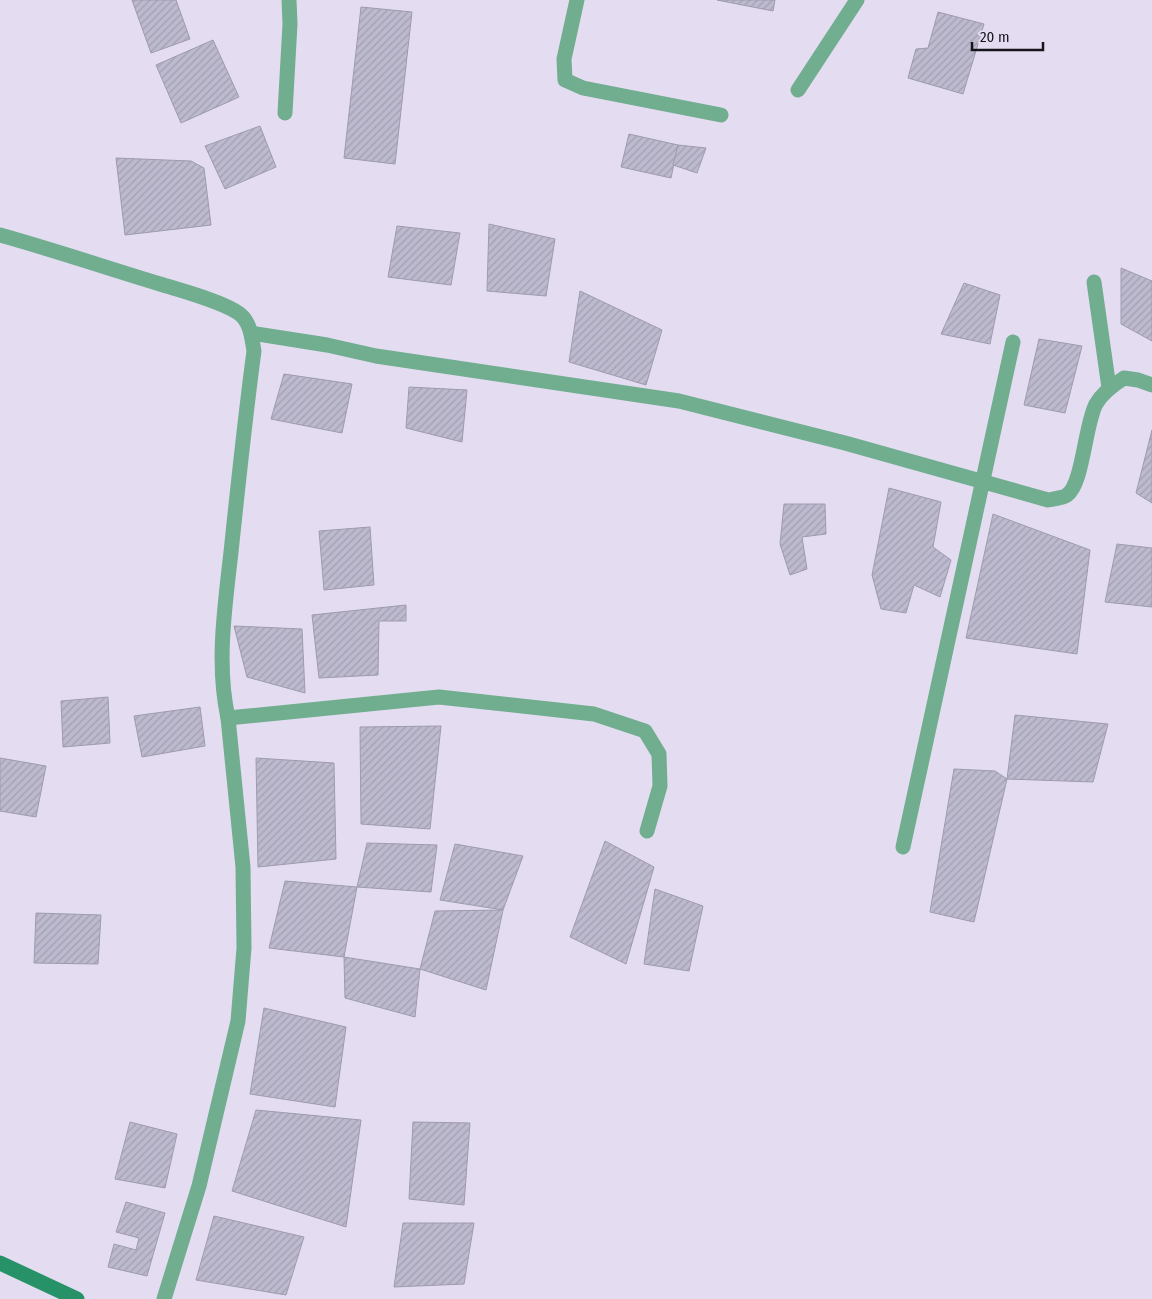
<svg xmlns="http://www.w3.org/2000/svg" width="1152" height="1299" viewBox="0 0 1152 1299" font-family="'Fira Sans Condensed',sans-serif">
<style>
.building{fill:url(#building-hatch);stroke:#9e9baf}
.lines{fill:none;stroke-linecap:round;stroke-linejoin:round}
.street{stroke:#71ad8f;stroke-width:15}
.secondary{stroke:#279267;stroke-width:15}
</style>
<defs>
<pattern id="building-hatch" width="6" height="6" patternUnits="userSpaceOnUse" patternTransform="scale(1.25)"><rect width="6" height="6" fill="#bdbacf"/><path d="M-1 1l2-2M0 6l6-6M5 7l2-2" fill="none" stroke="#a29fb1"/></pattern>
</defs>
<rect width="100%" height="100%" fill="#e4ddf2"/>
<g class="building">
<polygon points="132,0 176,0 190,39 151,53"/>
<polygon points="717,0 775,0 773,11"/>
<polygon points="361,7 412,12 395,164 344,158"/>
<polygon points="938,12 984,24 963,94 908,78 916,49 928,48"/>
<polygon points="213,40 239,97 181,123 156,65"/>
<polygon points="260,126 276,167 225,189 205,146"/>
<polygon points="629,134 678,145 671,178 621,167"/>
<polygon points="678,145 706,148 697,173 673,165"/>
<polygon points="116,158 191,161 204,168 211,225 125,235"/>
<polygon points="489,224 555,239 546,296 487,291"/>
<polygon points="397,226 460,233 451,285 388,277"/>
<polygon points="1121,268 1152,281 1152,341 1121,324"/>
<polygon points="964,283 1000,295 990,344 941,334"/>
<polygon points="580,291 662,330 646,385 569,362"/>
<polygon points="1039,339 1082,346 1065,413 1024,405"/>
<polygon points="284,374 352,384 342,433 271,419"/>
<polygon points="409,387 467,390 462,442 406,428"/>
<polygon points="1152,430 1152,503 1136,493"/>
<polygon points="889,488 941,502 933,547 951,560 940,597 914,585 906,613 881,609 872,575"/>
<polygon points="784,504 825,504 826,534 802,537 807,569 790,575 780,544"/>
<polygon points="993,514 1090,550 1077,654 966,638"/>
<polygon points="370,527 374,585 324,590 319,531"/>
<polygon points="1117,544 1152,548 1152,607 1105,602"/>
<polygon points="406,605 406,621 379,621 378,675 319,678 312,615"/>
<polygon points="234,626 302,629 305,693 247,677"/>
<polygon points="108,697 110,743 63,747 61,701"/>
<polygon points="200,707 205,746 142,757 134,716"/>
<polygon points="1015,715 1108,724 1093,782 1007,779"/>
<polygon points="441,726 430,829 361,824 360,727"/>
<polygon points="0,758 46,766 36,817 0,811"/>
<polygon points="256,758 334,763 336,859 258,867"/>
<polygon points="954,769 995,771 1007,779 974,922 930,912"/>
<polygon points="605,841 654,867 626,964 570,937"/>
<polygon points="367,843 437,845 431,892 357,887"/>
<polygon points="455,844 523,856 503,910 440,900"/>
<polygon points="285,881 357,887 344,957 269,948"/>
<polygon points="655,889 703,906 689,971 644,964"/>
<polygon points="503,910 486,990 420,969 435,911"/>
<polygon points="36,913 101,915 98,964 34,963"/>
<polygon points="344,957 420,969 415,1017 345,998"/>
<polygon points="264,1008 346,1027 335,1107 250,1094"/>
<polygon points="256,1110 361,1120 346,1227 232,1191"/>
<polygon points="130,1122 177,1134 165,1188 115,1179"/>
<polygon points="413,1122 470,1123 464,1205 409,1199"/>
<polygon points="126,1202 165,1213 147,1276 108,1267 114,1244 136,1250 139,1238 116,1232"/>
<polygon points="214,1216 304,1237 286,1295 196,1280"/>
<polygon points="403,1223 474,1223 464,1284 394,1287"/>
</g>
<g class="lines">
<g class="street">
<polyline points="577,0 564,59 565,80 583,88 721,115"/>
<polyline points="798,90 857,0"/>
<polyline points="285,113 290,24 289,0"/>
<path d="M 0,235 C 54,250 107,268 160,284 C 179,290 229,303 242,316 C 251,325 252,340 254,351 C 245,418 238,485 231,552 C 225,606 216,664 228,718 L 243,867 L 244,948 L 238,1021 L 199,1186 L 164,1299"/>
<polyline points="1094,282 1109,388"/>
<path d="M 251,333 L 327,345 L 376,356 L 679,401 L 845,443 L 1048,500 C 1053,499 1063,498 1067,495 C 1083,484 1085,424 1096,404 C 1102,393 1113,385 1124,378 L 1138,380 L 1152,385"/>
<polyline points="228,718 439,697 594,714 645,731 659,754 660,786 647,831"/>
<polyline points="903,847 1013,342"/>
</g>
<polyline class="secondary" points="0,1263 77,1299"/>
</g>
<path d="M972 42v8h71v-8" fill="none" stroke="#17151c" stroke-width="2.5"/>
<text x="980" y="42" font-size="15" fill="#17151c" stroke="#e4ddf2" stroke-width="4" paint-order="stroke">20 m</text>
</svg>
